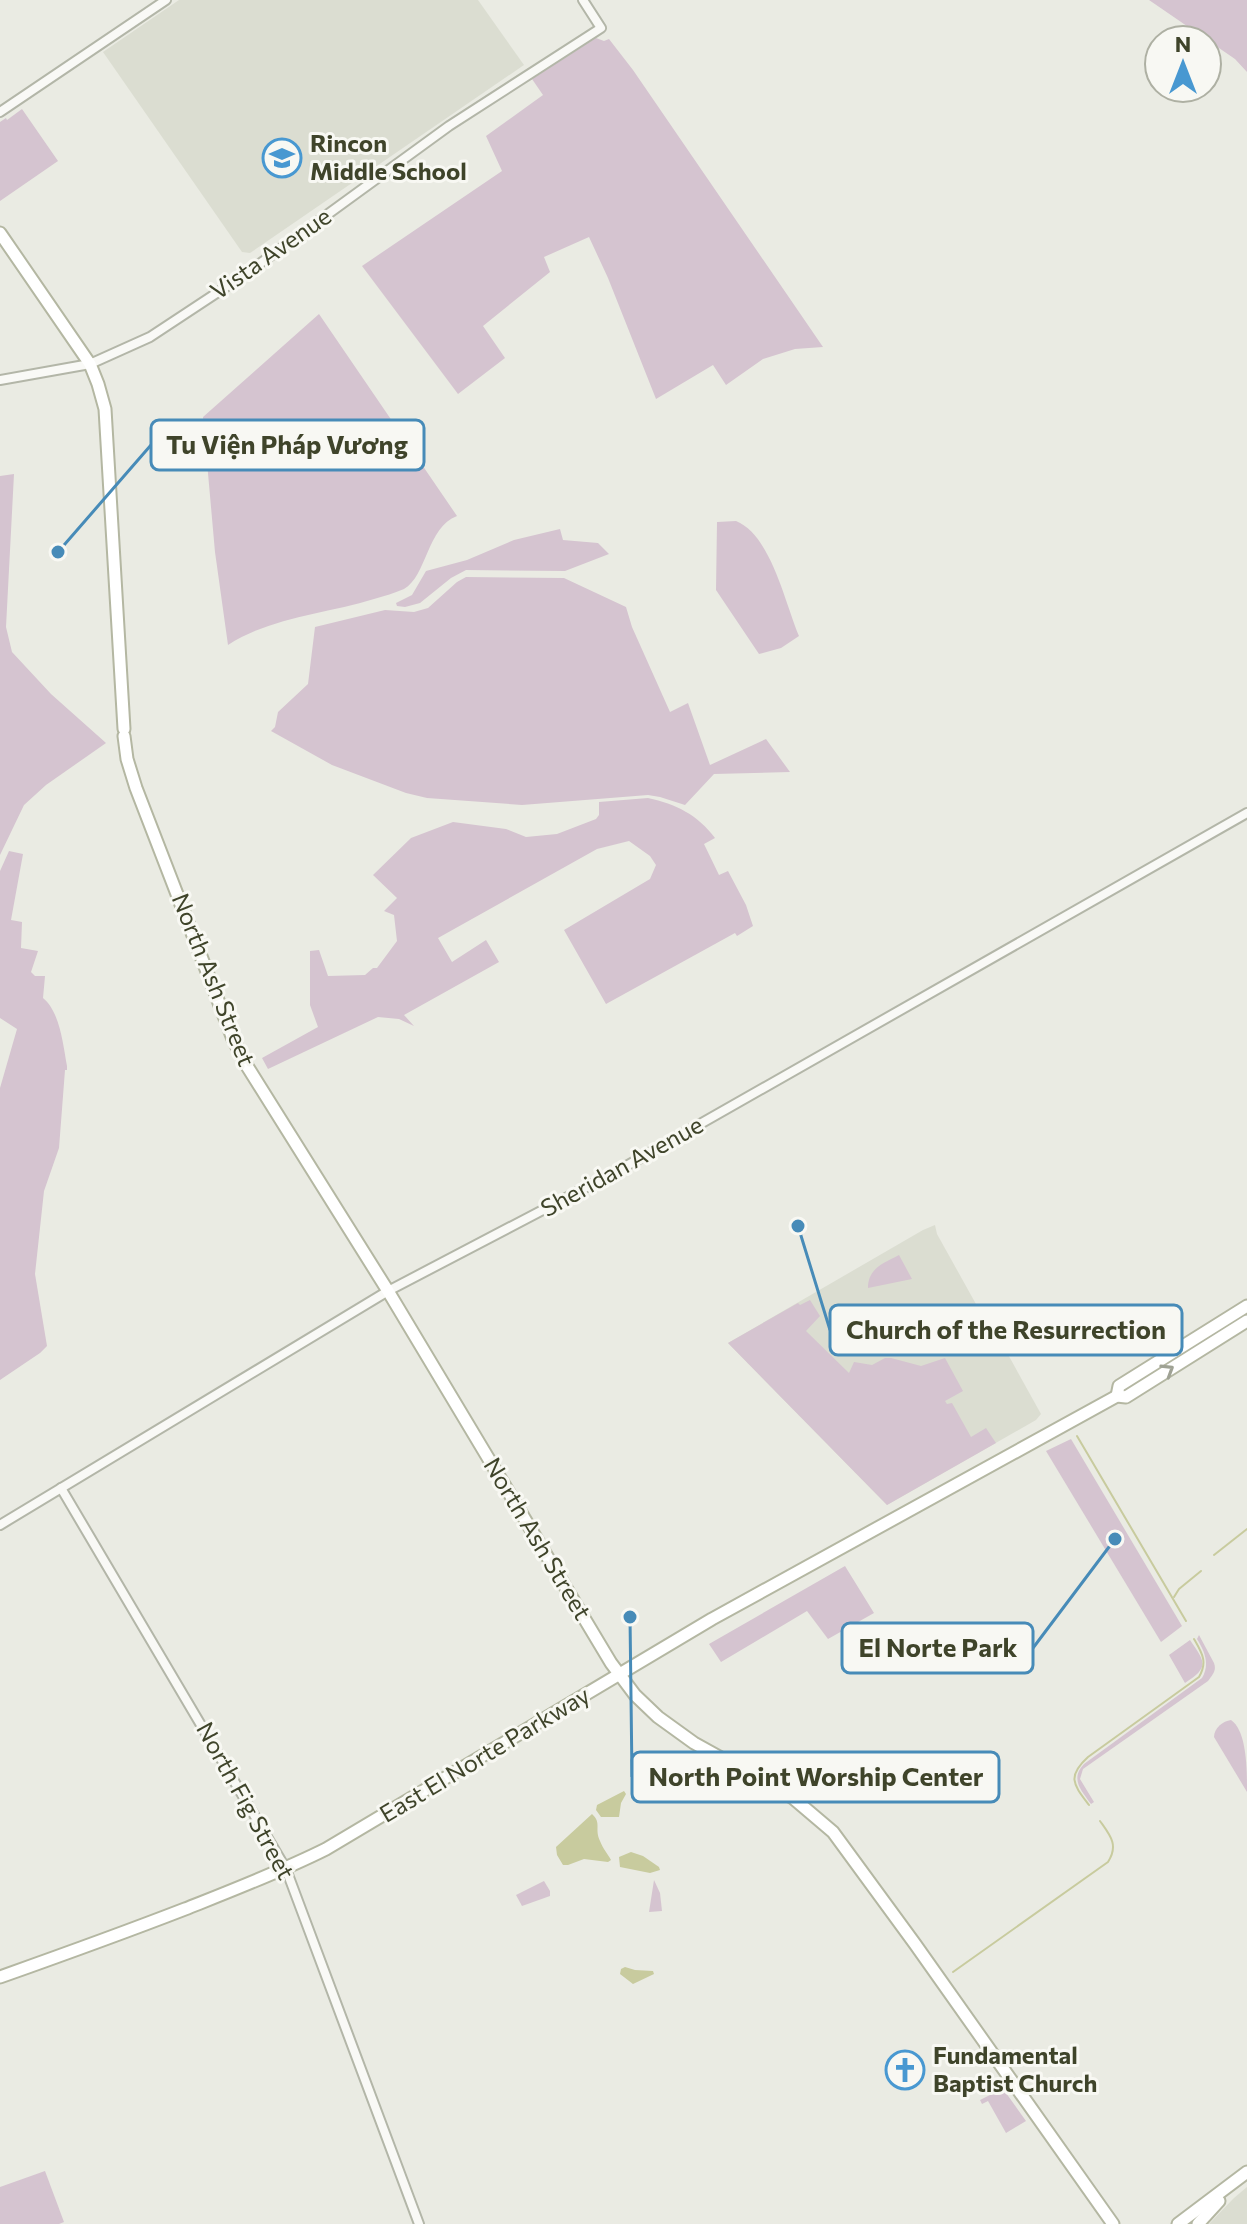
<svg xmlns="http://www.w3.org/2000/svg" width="1247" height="2224" viewBox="0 0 1247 2224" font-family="Commissioner,sans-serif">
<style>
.built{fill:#dbddd1}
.green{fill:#d5c4d0}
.water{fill:#c8cb9e}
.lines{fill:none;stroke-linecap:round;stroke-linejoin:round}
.stream{stroke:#c8cb9e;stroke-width:2}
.minor-casing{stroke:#b3b6a8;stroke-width:12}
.major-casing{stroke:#b4b7a2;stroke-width:15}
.minor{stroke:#f9f9f6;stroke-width:8}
.major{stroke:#fff;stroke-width:11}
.oneway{stroke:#9fa294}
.labels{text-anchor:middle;stroke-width:6;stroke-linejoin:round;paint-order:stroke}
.poi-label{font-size:24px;font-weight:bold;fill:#3f442a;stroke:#f8f8f3;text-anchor:start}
.street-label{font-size:24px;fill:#3f442a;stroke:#f8f8f3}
.leader{fill:none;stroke:#478bb8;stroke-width:3}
.callout-dot{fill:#478bb8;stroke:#f8f8f3;stroke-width:3}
.callout{fill:#f8f8f3;stroke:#478bb8;stroke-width:3}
.callout-label{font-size:26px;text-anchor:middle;font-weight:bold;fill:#3f442a}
</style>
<rect width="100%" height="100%" fill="#eaebe3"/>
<g class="built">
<polygon points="179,0 478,0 524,65 250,253 242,252 103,52"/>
<polygon points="935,1225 937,1234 991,1331 1000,1340 1041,1414 1036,1420 887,1505 728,1343 923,1230"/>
<polygon points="1247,2187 1247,2224 1209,2224 1234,2198"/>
</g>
<g class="green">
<polygon points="1149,0 1247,0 1247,72 1235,59"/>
<polygon points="596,38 604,41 609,39 633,70 823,347 795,349 763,359 726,385 713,365 656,399 608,278 589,237 544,257 550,272 483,326 505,358 458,394 362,266 502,171 486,136 543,95 532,79"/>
<polygon points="22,109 58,161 0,201 0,122 6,118 7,120"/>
<path d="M 319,314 L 457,516 C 427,527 427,576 404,589 C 395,593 384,596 374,599 C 326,614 271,617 228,645 L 215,552 L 203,417 Z"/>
<polygon points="14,474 6,627 12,652 51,694 106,743 46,785 24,805 0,855 0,476"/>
<path d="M 736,521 C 771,535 785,603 799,636 L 781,648 L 759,654 L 716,590 L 717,522 Z"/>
<polygon points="560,529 563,540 598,543 609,554 565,571 466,570 451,578 420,603 405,607 397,606 396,603 412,595 426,571 467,560 514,540"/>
<polygon points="466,577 564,578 626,607 632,627 670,712 688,703 710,765 766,739 790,772 714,774 685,805 660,797 648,795 522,805 427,798 406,793 332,765 271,731 275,727 278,712 308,684 315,627 385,610 414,612 428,608 457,582"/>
<path d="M 648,798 C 676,804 698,815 715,838 L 704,844 L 719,875 L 728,871 L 746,905 L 753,926 L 737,936 L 735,933 L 606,1004 L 564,930 L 650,879 L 656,865 L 650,856 L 629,841 L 597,849 L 438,938 L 452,962 L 486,940 L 499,962 L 404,1015 L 414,1026 L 399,1019 L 378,1017 L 268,1069 L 262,1058 L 318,1027 L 310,1005 L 310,951 L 319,950 L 328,976 L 365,975 L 373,968 L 377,968 L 397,941 L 394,915 L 384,911 L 397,898 L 373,875 L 411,838 L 453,822 L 506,829 L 526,837 L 557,834 L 596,819 L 599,815 L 599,802 Z"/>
<path d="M 9,851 L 23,854 L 11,920 L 22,922 L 21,948 L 38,951 L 31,972 L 35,976 L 45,976 L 43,998 C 60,1012 63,1044 67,1066 L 67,1070 L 65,1070 L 59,1148 L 44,1191 L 35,1274 L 47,1346 L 40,1353 L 0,1380 L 0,1088 L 17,1029 L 0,1018 L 0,871 Z"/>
<path d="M 899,1255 L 912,1279 L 868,1288 C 868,1268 884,1263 899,1255 Z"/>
<polygon points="810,1300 820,1316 806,1331 849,1373 854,1362 872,1365 885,1358 891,1358 921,1366 945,1358 963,1391 945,1401 947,1404 952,1403 971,1437 986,1428 996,1443 887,1505 728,1343 798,1303 800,1305"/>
<polygon points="1071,1439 1182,1626 1161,1642 1046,1451"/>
<polygon points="845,1566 874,1613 828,1639 807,1611 721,1662 709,1644"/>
<path d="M 1199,1635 L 1214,1663 C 1217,1671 1212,1675 1208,1681 L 1083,1769 L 1080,1779 L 1094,1802 L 1091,1804 C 1081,1790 1070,1779 1084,1764 L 1202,1678 C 1210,1664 1205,1652 1197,1639 Z"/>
<path d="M 1190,1640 C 1205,1662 1210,1667 1185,1683 L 1169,1655 Z"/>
<path d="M 1231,1720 C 1247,1731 1247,1770 1247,1792 L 1214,1737 C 1214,1728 1223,1721 1231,1720 Z"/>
<polygon points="654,1880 660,1893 662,1911 649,1912"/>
<polygon points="544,1881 550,1891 550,1896 522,1906 516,1895"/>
<polygon points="1000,2090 1006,2093 1026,2121 1006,2133 988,2101 982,2104 980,2100"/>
<polygon points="45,2171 64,2222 59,2224 0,2224 0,2187"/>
</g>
<g class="water">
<polygon points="624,1791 626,1794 621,1803 619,1817 601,1817 596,1810 597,1805"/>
<path d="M 592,1814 C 602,1823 594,1829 600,1841 C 603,1849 608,1854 611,1860 L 608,1862 L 584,1859 L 568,1865 L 563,1865 L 557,1855 L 556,1847 Z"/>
<polygon points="631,1852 643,1856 659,1867 660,1870 650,1873 620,1867 619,1857"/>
<polygon points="625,1967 635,1970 653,1971 654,1974 633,1984 620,1974 621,1969"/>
</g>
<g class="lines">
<g class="stream">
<polyline points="1077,1436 1186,1621"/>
<polyline points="1214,1555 1247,1529"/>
<polyline points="1174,1597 1179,1589 1201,1571"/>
<path d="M 1089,1805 C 1074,1785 1066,1777 1088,1757 L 1199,1677 C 1208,1662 1202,1653 1194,1639"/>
<path d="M 953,1972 L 1108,1862 C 1119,1845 1110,1835 1100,1821"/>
</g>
<defs>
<g id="minor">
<polyline points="0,112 166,0"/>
<polyline points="0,380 90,364 150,337 247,273 449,126 601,28 583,0"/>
<polyline points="61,1488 286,1869 419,2224"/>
<polyline points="0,1525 388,1291 621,1169 1247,813"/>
</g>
<g id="major">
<polyline points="0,233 90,364 98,384 105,409 124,729"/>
<polyline points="124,736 127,759 136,788 233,1039 247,1066 388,1291 611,1663 635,1695 658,1717 694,1743 793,1798 833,1832 915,1944 1113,2224"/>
<polyline points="1117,1396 1119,1386 1247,1306"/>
<path d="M 0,1977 C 62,1955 123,1933 185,1909 C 233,1890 280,1872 326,1849 L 712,1619 L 1117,1396 L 1126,1397 L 1247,1321"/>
<polyline points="1178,2224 1247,2172"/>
<polyline points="1198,2224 1219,2201"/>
</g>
</defs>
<use href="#minor" class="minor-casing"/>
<use href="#major" class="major-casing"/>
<use href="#minor" class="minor"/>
<use href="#major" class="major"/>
</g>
<defs><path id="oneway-chevron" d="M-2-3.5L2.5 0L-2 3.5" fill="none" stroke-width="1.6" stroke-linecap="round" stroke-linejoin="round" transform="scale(2)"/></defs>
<use class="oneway" href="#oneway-chevron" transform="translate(1168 1370) rotate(-32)"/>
<defs>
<symbol id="school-ring" viewBox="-11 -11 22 22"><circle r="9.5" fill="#f8f8f3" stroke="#4898d1" stroke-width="1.5"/><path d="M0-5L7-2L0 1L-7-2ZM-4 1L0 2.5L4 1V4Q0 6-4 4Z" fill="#4898d1"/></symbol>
<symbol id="church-ring" viewBox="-11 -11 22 22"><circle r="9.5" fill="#f8f8f3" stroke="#4898d1" stroke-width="1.5"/><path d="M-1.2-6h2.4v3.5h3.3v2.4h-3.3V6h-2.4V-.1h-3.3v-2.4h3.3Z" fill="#4898d1"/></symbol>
</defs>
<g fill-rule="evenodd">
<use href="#school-ring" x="260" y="136" width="44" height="44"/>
<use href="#church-ring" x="883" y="2048" width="44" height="44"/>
</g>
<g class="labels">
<g class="poi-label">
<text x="310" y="152">Rincon<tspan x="310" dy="28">Middle School</tspan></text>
<text x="933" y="2064">Fundamental<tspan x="933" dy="28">Baptist Church</tspan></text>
</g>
<g class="street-label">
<text transform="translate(271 254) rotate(-35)" y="8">Vista Avenue</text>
<text transform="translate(213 980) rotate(68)" y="8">North Ash Street</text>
<text transform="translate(622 1167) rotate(-29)" y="8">Sheridan Avenue</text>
<text transform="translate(537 1539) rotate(59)" y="8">North Ash Street</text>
<text transform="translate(485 1755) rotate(-31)" y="8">East El Norte Parkway</text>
<text transform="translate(245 1801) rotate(61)" y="8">North Fig Street</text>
</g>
</g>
<path class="leader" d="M58 552L151 445M798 1226L830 1330M1115 1539L1033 1648M630 1617L632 1777"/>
<g class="callout-dot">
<circle cx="58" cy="552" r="8"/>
<circle cx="798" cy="1226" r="8"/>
<circle cx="1115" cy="1539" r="8"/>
<circle cx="630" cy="1617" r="8"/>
</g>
<g class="callout">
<rect x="151" y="420" width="273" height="50" rx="8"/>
<rect x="830" y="1305" width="352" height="50" rx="8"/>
<rect x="842" y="1623" width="191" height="50" rx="8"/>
<rect x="632" y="1752" width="367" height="50" rx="8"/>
</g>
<g class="callout-label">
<text x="287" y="454">Tu Viện Pháp Vương</text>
<text x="1006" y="1339">Church of the Resurrection</text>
<text x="938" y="1657">El Norte Park</text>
<text x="816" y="1786">North Point Worship Center</text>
</g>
<g transform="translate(1183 64)"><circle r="38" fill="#f8f8f3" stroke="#aeb0a3" stroke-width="2"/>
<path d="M0-6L14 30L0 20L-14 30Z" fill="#4898d1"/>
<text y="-12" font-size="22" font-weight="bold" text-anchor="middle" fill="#3f442a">N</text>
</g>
</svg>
